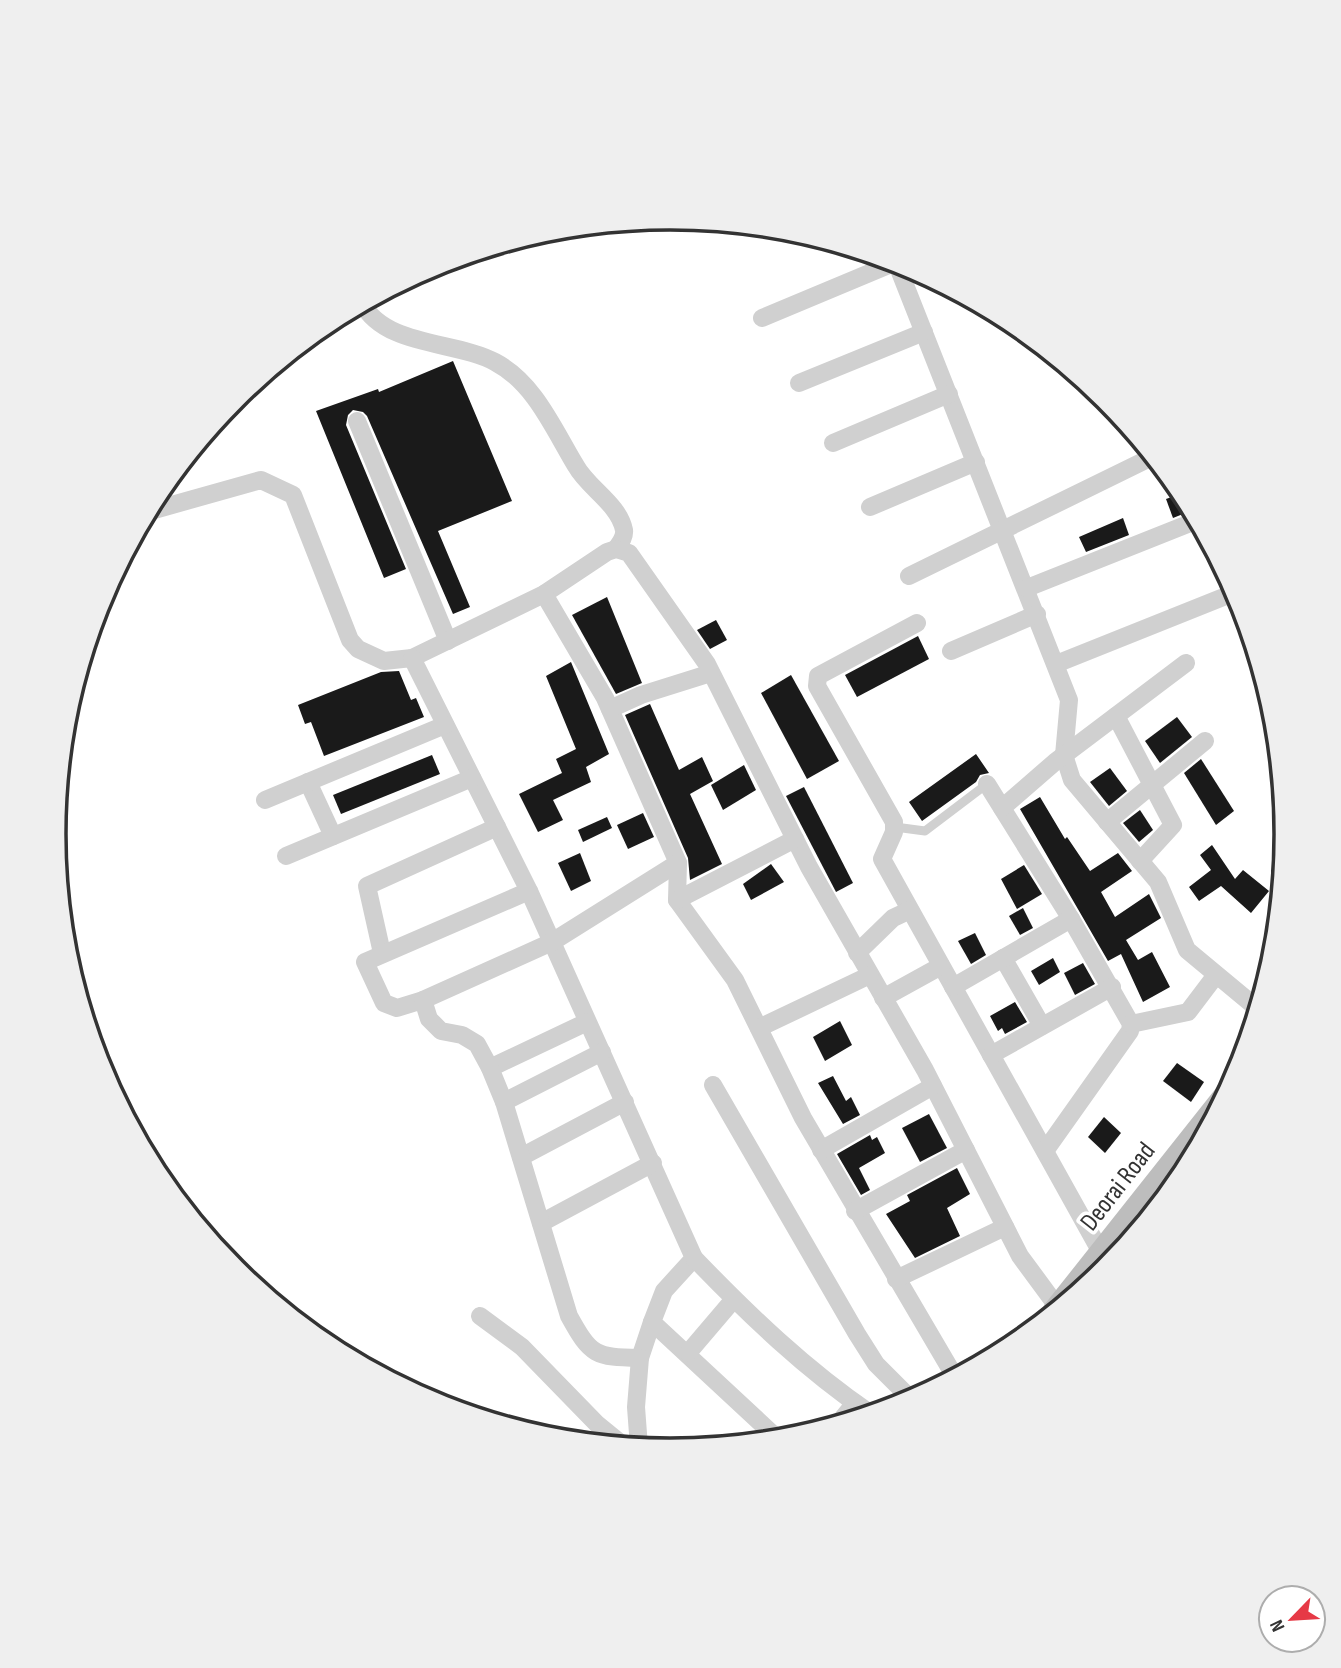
<svg xmlns="http://www.w3.org/2000/svg" width="1341" height="1668" viewBox="0 0 1341 1668" font-family="'Sofia Sans Condensed',sans-serif">
<style>
.building{fill:#1a1a1a}
.lines{fill:none;stroke-linecap:round;stroke-linejoin:round}
.lane{stroke:#d0d0d0;stroke-width:9}
.street{stroke:#d0d0d0;stroke-width:18}
.secondary{stroke:#bdbdbd;stroke-width:24}
.labels{text-anchor:middle;stroke-width:7;stroke-linejoin:round;paint-order:stroke}
.street-label{font-size:26px;fill:#333;stroke:#fff}
.rim{fill:none;stroke:#333;stroke-width:3.5}
</style>
<rect width="100%" height="100%" fill="#fff"/>
<g class="building">
<polygon points="453,361 512,501 438,531 470,607 453,614 367,416 363,412 353,410 348,415 346,425 406,569 384,578 316,411 378,389 379,392"/>
<polygon points="1180,494 1188,512 1173,518 1166,499"/>
<polygon points="1123,518 1129,535 1086,552 1079,537"/>
<polygon points="607,597 642,683 616,694 572,615"/>
<polygon points="716,620 727,640 710,649 697,630"/>
<polygon points="918,636 929,659 857,697 845,675"/>
<polygon points="571,662 609,754 586,767 591,782 553,800 563,820 538,832 519,794 562,773 556,759 576,749 546,676"/>
<polygon points="399,671 411,700 416,698 424,717 324,756 311,722 305,724 298,705 381,672"/>
<polygon points="791,675 839,761 807,779 761,693"/>
<polygon points="650,704 679,770 702,757 713,781 690,794 722,864 690,880 688,858 625,715"/>
<polygon points="1177,717 1192,737 1160,763 1145,741"/>
<polygon points="976,754 989,773 980,775 976,782 922,821 909,802"/>
<polygon points="432,755 440,774 341,814 333,795"/>
<polygon points="1201,759 1234,811 1216,825 1184,773"/>
<polygon points="744,765 756,790 723,810 711,785"/>
<polygon points="1110,768 1127,791 1109,806 1090,782"/>
<polygon points="804,787 853,883 836,892 786,796"/>
<polygon points="1040,797 1065,839 1067,837 1090,871 1118,853 1132,871 1101,892 1115,917 1149,894 1161,918 1126,940 1138,960 1152,952 1170,987 1143,1002 1121,954 1108,961 1020,809"/>
<polygon points="1140,810 1153,830 1139,842 1123,823"/>
<polygon points="643,813 654,837 628,849 617,825"/>
<polygon points="607,817 612,828 583,842 578,830"/>
<polygon points="1212,845 1235,879 1243,870 1269,891 1251,913 1221,886 1199,901 1189,887 1211,870 1200,855"/>
<polygon points="580,853 591,881 571,891 558,863"/>
<polygon points="771,864 784,882 751,900 743,884"/>
<polygon points="1024,865 1042,894 1017,909 1001,879"/>
<polygon points="1023,908 1033,928 1020,935 1009,916"/>
<polygon points="975,933 986,955 971,964 958,941"/>
<polygon points="1053,958 1060,972 1039,985 1031,971"/>
<polygon points="1083,963 1095,984 1075,995 1064,973"/>
<polygon points="1015,1002 1027,1022 1005,1034 1002,1028 998,1031 990,1016"/>
<polygon points="840,1021 852,1045 825,1061 813,1037"/>
<polygon points="1177,1063 1204,1082 1191,1102 1163,1081"/>
<polygon points="833,1076 846,1101 851,1097 860,1115 843,1124 818,1083"/>
<polygon points="929,1114 947,1148 920,1162 902,1128"/>
<polygon points="1104,1117 1121,1133 1105,1153 1088,1137"/>
<polygon points="870,1135 872,1140 877,1137 885,1153 859,1168 870,1190 861,1195 837,1154"/>
<polygon points="957,1168 970,1194 947,1208 960,1236 915,1258 886,1214 910,1201 907,1195"/>
</g>
<g class="lines">
<polyline class="lane" points="895,827 925,831 987,784"/>
<g class="street">
<polyline points="896,262 1069,700 1064,755 1072,780 1158,882 1187,950 1258,1009"/>
<path d="M 362,303 C 385,347 457,341 495,362 C 535,383 554,430 576,466 C 588,488 619,504 624,530 C 625,537 620,543 616,549"/>
<polyline points="762,318 896,262"/>
<polyline points="799,383 924,332"/>
<polyline points="357,421 448,641"/>
<polyline points="833,443 949,394"/>
<polyline points="870,507 976,462"/>
<polyline points="147,512 261,480 293,495 350,640 358,649 384,661 412,658 544,594 607,552 616,549 629,553 707,664 809,867 925,1070 1020,1256 1059,1309"/>
<polyline points="909,576 1154,456"/>
<polyline points="1027,588 1198,520"/>
<polyline points="544,594 605,698 678,863 677,900 735,980 803,1118 955,1377"/>
<polyline points="917,623 818,676 817,686 894,822 894,832 882,859 1102,1254"/>
<polyline points="951,651 1037,614"/>
<polyline points="412,658 529,891 694,1258 664,1291 652,1322 779,1440"/>
<polyline points="1056,664 1236,592"/>
<polyline points="610,709 641,695 711,673"/>
<polyline points="1116,716 1173,825 1140,861"/>
<polyline points="308,782 333,836"/>
<polyline points="987,784 1071,919 1131,1024 1130,1031 1045,1151"/>
<polyline points="265,800 445,725"/>
<polyline points="1002,808 1055,762 1186,663"/>
<polyline points="1107,822 1205,741"/>
<polyline points="286,856 472,778"/>
<polyline points="677,900 795,839"/>
<polyline points="382,953 367,886 497,827"/>
<polyline points="857,953 893,918 910,910"/>
<polyline points="1003,958 1042,1026"/>
<polyline points="953,987 1071,919"/>
<polyline points="883,998 941,966"/>
<polyline points="423,1000 397,1008 384,1003 365,962 529,891"/>
<polyline points="1131,1024 1188,1012 1216,975"/>
<polyline points="759,1028 870,975"/>
<polyline points="991,1055 1112,987"/>
<polyline points="490,1068 587,1022"/>
<polyline points="713,1085 857,1334 876,1364 912,1400"/>
<polyline points="504,1102 602,1052"/>
<polyline points="821,1150 933,1086"/>
<polyline points="521,1157 625,1102"/>
<polyline points="855,1211 966,1150"/>
<polyline points="541,1223 653,1163"/>
<path d="M 694,1258 C 749,1315 805,1369 871,1414"/>
<polyline points="896,1279 1005,1227"/>
<polyline points="480,1316 522,1347 597,1424 624,1446"/>
<polyline points="688,1353 734,1299"/>
<polyline points="640,1358 652,1322"/>
<polyline points="838,1424 855,1403"/>
<path d="M 639,1447 L 636,1407 L 640,1358 C 595,1357 591,1356 569,1316 L 504,1102 L 490,1068 L 477,1044 L 462,1035 L 441,1031 L 429,1019 L 423,1000 L 552,942 L 678,863"/>
</g>
<polyline class="secondary" points="1054,1312 1226,1095"/>
</g>
<g class="labels">
<g class="street-label">
<text transform="translate(1117 1186) rotate(-52)" y="9">Deorai Road</text>
</g>
</g>
<path d="M0 0H1341V1668H0ZM66 834a604 604 0 1 1 1208 0a604 604 0 1 1-1208 0Z" fill="#efefef" fill-rule="evenodd"/>
<path class="rim" d="M66 834a604 604 0 1 1 1208 0a604 604 0 1 1-1208 0Z"/>
<g transform="translate(1292 1619) rotate(245)"><circle r="33" fill="#ffffff" stroke="#adadad" stroke-width="2"/>
<path d="M0-5L12 26L0 18L-12 26Z" fill="#e63946"/>
<text y="-10" font-size="19" font-weight="bold" text-anchor="middle" fill="#333333">N</text>
</g>
</svg>
